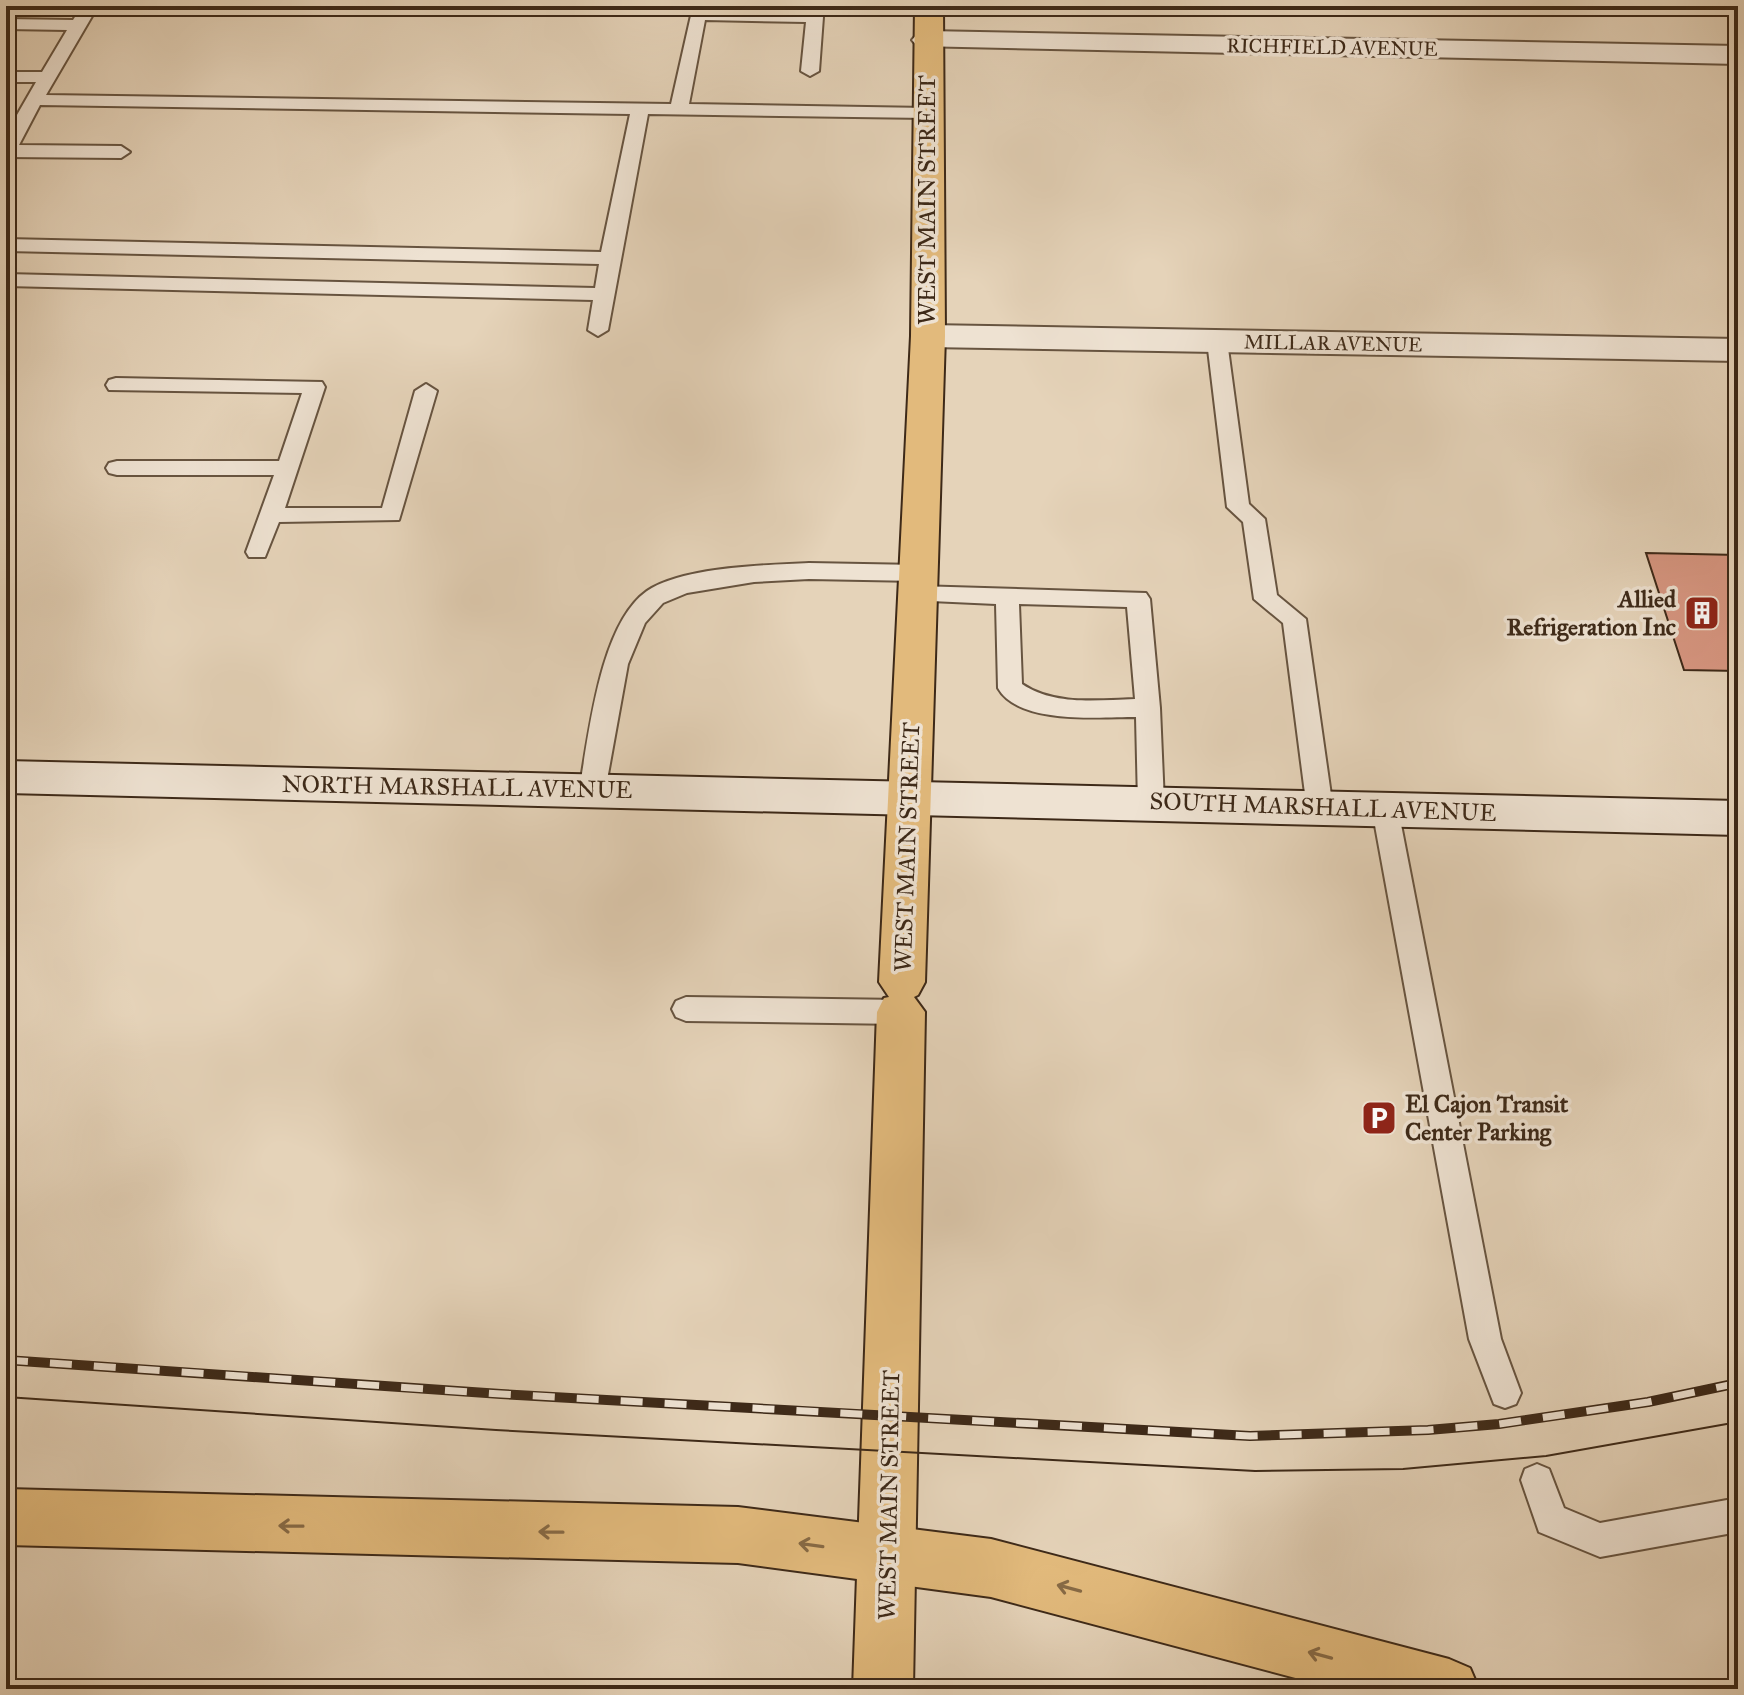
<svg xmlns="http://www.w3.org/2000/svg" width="1744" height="1695" viewBox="0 0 1744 1695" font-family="'IM FELL Great Primer',serif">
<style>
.building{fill:#d89782;stroke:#3d2918;stroke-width:2}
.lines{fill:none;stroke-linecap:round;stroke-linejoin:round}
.lane-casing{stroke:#675440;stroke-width:4}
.street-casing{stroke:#675440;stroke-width:4}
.secondary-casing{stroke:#3d2918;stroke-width:4}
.primary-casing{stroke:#3d2918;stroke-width:4}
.highway-casing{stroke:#3d2918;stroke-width:4}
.lane{fill:#eee2d2;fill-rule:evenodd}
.street{fill:#eee2d2;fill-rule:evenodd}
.secondary{fill:#eee2d2;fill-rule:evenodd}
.primary{fill:#e2ba7c;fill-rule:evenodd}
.highway{fill:#e2ba7c;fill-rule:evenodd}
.tram{stroke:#3d2918;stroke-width:2}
.rail-casing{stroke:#3d2918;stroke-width:10}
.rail{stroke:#eee2d2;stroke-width:7;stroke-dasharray:22;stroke-linecap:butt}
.oneway{stroke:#876a45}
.labels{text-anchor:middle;stroke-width:7;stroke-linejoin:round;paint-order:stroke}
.far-street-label{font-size:20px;fill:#3d2918;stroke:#eee2d2}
.street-label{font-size:24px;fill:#3d2918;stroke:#eee2d2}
.poi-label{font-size:24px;font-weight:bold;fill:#3d2918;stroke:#eee2d2;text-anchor:end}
</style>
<rect width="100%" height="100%" fill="#e5d3b9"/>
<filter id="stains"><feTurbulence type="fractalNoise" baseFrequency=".0025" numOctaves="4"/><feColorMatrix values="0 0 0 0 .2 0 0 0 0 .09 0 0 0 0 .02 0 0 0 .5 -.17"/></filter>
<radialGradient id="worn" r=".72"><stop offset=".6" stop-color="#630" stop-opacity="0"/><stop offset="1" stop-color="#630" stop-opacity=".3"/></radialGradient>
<polygon class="building" points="1646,553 1738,555 1738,671 1684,670"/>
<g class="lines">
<defs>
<g id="lane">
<polygon points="82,6 98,6 46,95 671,104 692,11 815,12 823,17 819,71 810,76 801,71 806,22 705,20 689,104 927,108 936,113 927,118 648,114 608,330 598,336 588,330 593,300 6,286 6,274 595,288 599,264 6,251 6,239 601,252 630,114 40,105 19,145 121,146 130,152 121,158 6,157 6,134 36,82 6,82 6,72 42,72 67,30 6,29 6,19 73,20"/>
<polygon points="1217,335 1227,341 1249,504 1265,519 1277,595 1306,619 1333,809 1329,816 1320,819 1311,816 1307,809 1283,623 1254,599 1243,522 1227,507 1207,341"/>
<polygon points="116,378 322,382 325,387 285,508 382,508 415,391 426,384 437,391 399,520 279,522 265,557 249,557 246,552 274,475 117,475 109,473 106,468 109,463 117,461 279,461 302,393 109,390 106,385 109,380"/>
<path d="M 809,563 L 918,565 L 926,567 L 929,573 L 926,579 L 918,581 L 809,579 L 754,582 L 687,593 L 663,603 L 645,623 L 628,664 L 605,791 L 601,798 L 592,801 L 583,798 L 579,791 C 589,737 599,625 647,591 C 682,567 766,565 809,563 Z"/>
<path d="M 917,586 L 1146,593 L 1150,599 L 1160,708 L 1164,803 L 1160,810 L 1151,813 L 1142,810 L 1138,803 L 1136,717 C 1100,717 1019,725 998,688 L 996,604 L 909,600 L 905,594 L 909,588 ZM 1019,604 L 1127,607 L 1135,699 C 1098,700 1054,706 1022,684 Z"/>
<polygon points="1385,799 1394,802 1398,809 1501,1339 1521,1393 1516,1404 1505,1408 1494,1404 1469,1339 1372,809 1376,802"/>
<polygon points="686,997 901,1000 911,1004 915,1012 911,1020 901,1024 686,1021 676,1017 672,1009 676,1001"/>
<polygon points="1537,1464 1549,1469 1564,1508 1600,1523 1738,1498 1738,1532 1600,1557 1539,1532 1521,1480 1525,1469"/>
</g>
<g id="street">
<polygon points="927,31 1738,46 1738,64 917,46 912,40 917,34"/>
<polygon points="928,325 1738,339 1738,361 928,347 916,343 911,336 916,329"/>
</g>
<polygon id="secondary" points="6,761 1738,801 1738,835 6,793"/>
<polygon id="primary" points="915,6 943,6 945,336 925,982 918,995 914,997 925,1012 913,1689 853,1689 877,1012 884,998 889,997 879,982 911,336"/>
<polygon id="highway" points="6,1489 738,1507 991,1539 1449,1659 1470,1668 1479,1689 1337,1689 991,1597 738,1563 6,1545"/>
</defs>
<use href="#lane" class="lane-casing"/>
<use href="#street" class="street-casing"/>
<use href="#secondary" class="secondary-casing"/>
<use href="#primary" class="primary-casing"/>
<use href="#highway" class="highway-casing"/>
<use href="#lane" class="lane"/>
<use href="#street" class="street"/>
<use href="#secondary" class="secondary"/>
<use href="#primary" class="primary"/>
<use href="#highway" class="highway"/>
<polyline class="tram" points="6,1397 496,1430 1255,1471 1403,1469 1546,1456 1738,1422"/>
<defs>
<polyline id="rail" points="6,1360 501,1394 1250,1436 1428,1430 1499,1424 1648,1402 1738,1383"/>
</defs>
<use href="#rail" class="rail-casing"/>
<use href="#rail" class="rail"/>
</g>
<defs><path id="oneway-shaft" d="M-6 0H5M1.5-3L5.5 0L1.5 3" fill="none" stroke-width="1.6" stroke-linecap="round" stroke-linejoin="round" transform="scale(2)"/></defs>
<g class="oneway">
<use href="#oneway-shaft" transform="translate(291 1526) rotate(-179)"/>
<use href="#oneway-shaft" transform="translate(551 1532) rotate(-179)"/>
<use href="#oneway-shaft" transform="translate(811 1545) rotate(-172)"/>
<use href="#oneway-shaft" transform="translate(1069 1588) rotate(-165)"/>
<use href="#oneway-shaft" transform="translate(1320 1655) rotate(-165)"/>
</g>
<defs>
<symbol id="building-square" viewBox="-11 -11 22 22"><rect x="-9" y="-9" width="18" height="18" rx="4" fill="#8f2418" stroke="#eee2d2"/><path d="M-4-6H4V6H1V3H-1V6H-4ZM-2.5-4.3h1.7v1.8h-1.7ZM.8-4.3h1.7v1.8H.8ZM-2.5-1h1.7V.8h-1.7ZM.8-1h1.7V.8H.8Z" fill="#fff"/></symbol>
<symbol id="parking-square" viewBox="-11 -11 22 22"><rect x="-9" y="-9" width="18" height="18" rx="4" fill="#8f2418" stroke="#eee2d2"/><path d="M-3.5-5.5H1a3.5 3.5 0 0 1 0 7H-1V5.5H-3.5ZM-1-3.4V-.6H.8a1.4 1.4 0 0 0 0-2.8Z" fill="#fff"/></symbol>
</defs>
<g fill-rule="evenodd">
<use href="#building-square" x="1682" y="593" width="40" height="40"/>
<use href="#parking-square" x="1359" y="1098" width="40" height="40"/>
</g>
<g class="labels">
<g class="far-street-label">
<text transform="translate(1332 47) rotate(1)" y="7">RICHFIELD AVENUE</text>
<text transform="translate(1333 343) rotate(1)" y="7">MILLAR AVENUE</text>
</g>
<g class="street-label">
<text transform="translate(927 200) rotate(-90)" y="8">WEST MAIN STREET</text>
<text transform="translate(457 787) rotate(1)" y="8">NORTH MARSHALL AVENUE</text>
<text transform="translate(1323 807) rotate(2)" y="8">SOUTH MARSHALL AVENUE</text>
<text transform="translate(907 847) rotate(-88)" y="8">WEST MAIN STREET</text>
<text transform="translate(889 1495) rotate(-89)" y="8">WEST MAIN STREET</text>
</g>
<g class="poi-label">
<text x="1676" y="607">Allied<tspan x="1676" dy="28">Refrigeration Inc</tspan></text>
<text x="1405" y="1112" text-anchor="start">El Cajon Transit<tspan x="1405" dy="28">Center Parking</tspan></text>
</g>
</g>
<rect width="1744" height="1695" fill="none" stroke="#e5d3b9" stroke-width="32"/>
<rect x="8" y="8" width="1728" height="1679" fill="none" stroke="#3d2918" stroke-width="4"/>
<rect x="16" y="16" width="1712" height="1663" fill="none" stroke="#3d2918" stroke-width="2"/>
<rect width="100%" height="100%" filter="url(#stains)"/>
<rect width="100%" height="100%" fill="url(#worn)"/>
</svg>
